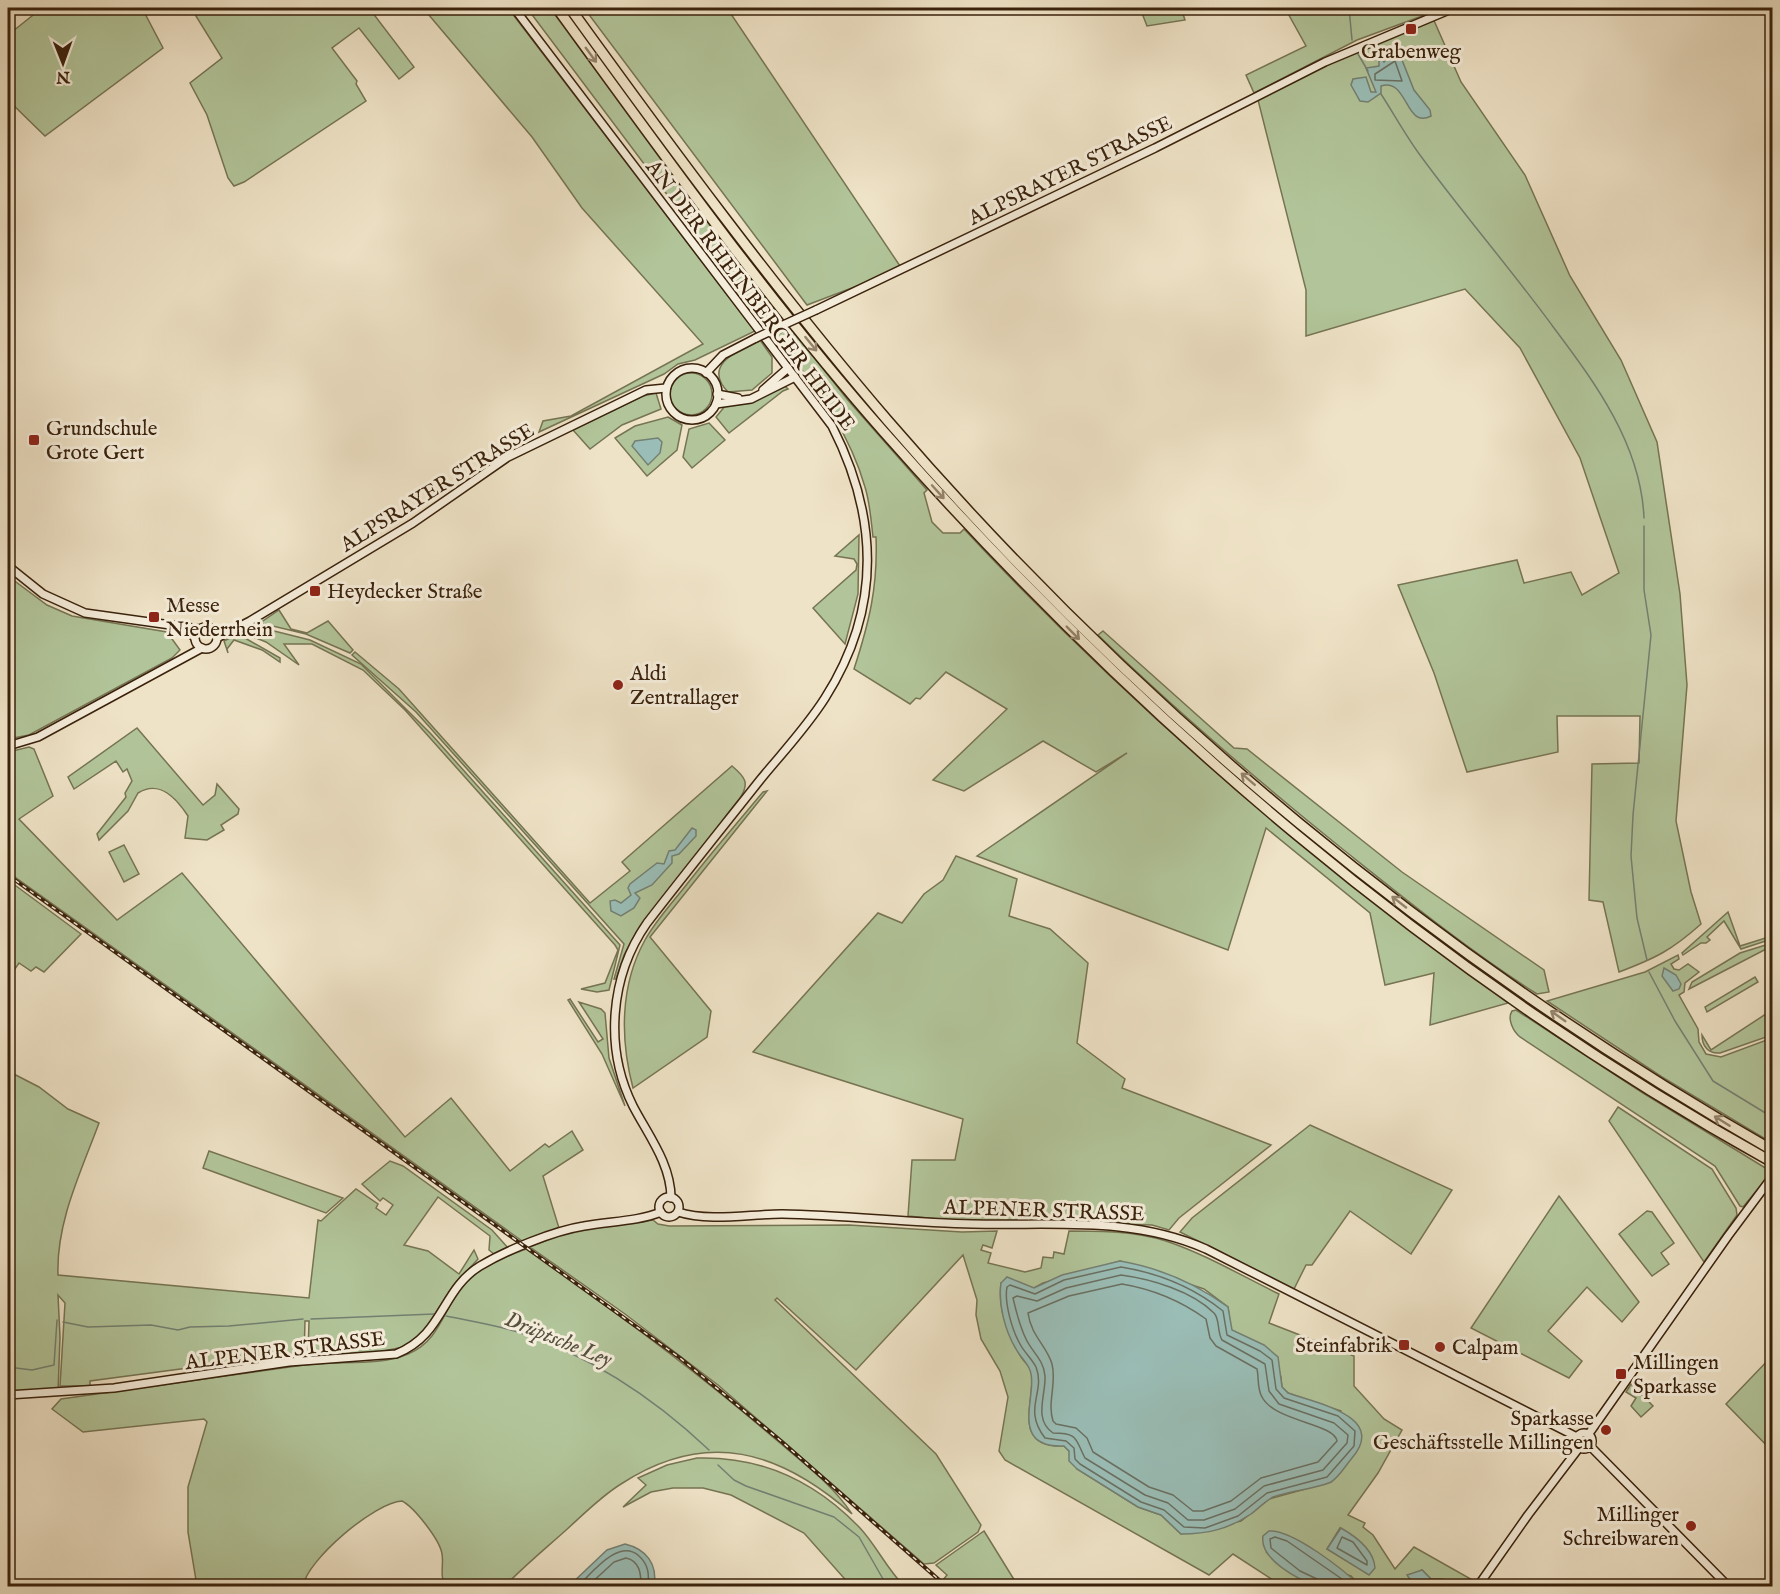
<svg xmlns="http://www.w3.org/2000/svg" width="1780" height="1594" viewBox="0 0 1780 1594" font-family="'IM FELL English',serif">
<style>
.green{fill:#b2c59a;stroke:#767453;stroke-width:1.5;fill-rule:evenodd}
.water{fill:#9abeb7;stroke:#748073;stroke-width:1.5}
.lines{fill:none;stroke-linecap:round;stroke-linejoin:round}
.shore{stroke:#6a7062;stroke-width:1.5}
.stream{stroke:#748073;stroke-width:1.5}
.secondary-casing{stroke:#3a220c;stroke-width:10}
.highway-casing{stroke:#3a220c;stroke-width:12}
.secondary{stroke:#f5eddb;stroke-width:7}
.highway{stroke:#efe3c7;stroke-width:9}
.rail-casing{stroke:#3a220c;stroke-width:4}
.rail{stroke:#f5eddb;stroke-width:1.5;stroke-dasharray:4.5;stroke-linecap:butt}
.secondary-bridge-casing{stroke:#3a220c;stroke-width:10;stroke-linecap:butt}
.secondary-bridge{stroke:#f5eddb;stroke-width:7}
.oneway{stroke:#94826a}
.poi-dot{fill:#8f2418;stroke:#f5eddb;stroke-width:2}
.labels{text-anchor:middle;stroke-width:6;stroke-linejoin:round;paint-order:stroke}
.poi-label{font-size:21px;fill:#3a220c;stroke:#f5eddb;text-anchor:start}
.street-label{font-size:21px;fill:#3a220c;stroke:#f5eddb}
.water-label{font-size:22px;font-style:italic;fill:#57513f;stroke:#f5eddb}
</style>
<rect width="100%" height="100%" fill="#efe3c7"/>
<filter id="stains"><feTurbulence type="fractalNoise" baseFrequency=".00333" numOctaves="4"/><feColorMatrix values="0 0 0 0 .2 0 0 0 0 .09 0 0 0 0 .02 0 0 0 .5 -.17"/></filter>
<radialGradient id="worn" r=".72"><stop offset=".6" stop-color="#630" stop-opacity="0"/><stop offset="1" stop-color="#630" stop-opacity=".3"/></radialGradient>
<g class="green">
<polygon points="42,8 142,8 163,48 45,136 8,100 8,35"/>
<polygon points="191,8 369,8 414,67 399,79 359,28 332,48 357,81 356,84 366,101 244,182 234,186 228,178 207,115 190,83 222,58"/>
<polygon points="423,8 508,8 755,331 695,360 678,364 664,374 539,432 543,421 571,416 703,344 582,208 532,137"/>
<polygon points="527,8 550,8 780,318 765,325"/>
<polygon points="584,8 727,8 902,269 807,305"/>
<polygon points="1140,8 1181,8 1185,20 1147,26"/>
<polygon points="1285,8 1444,8 1357,40 1254,93 1246,75 1306,46"/>
<path d="M 1432,16 L 1461,82 L 1525,175 L 1570,276 L 1621,360 L 1657,442 L 1680,594 L 1687,685 L 1676,821 L 1691,892 L 1701,924 C 1672,950 1656,958 1619,972 L 1603,902 L 1589,900 L 1592,764 L 1639,763 L 1640,716 L 1557,716 L 1558,752 L 1467,772 L 1434,673 L 1398,585 L 1517,560 L 1524,583 L 1571,572 L 1582,595 L 1619,573 L 1580,458 L 1520,348 L 1465,289 L 1306,336 L 1306,290 L 1257,96 Z"/>
<path d="M 791,328 L 847,399 L 927,490 L 924,493 L 932,522 L 943,533 L 960,533 L 964,529 C 1129,706 1312,862 1508,1003 L 1430,1025 L 1434,973 L 1385,985 L 1370,913 L 1266,828 L 1228,950 L 977,856 L 1127,753 L 1096,772 L 1043,741 L 964,791 L 933,780 L 1007,709 L 946,672 L 920,699 L 916,698 L 910,704 L 854,669 C 869,623 878,587 876,537 L 873,537 C 871,520 870,503 865,487 C 849,431 812,379 774,336 Z"/>
<path d="M 760,340 L 772,357 L 772,373 L 752,390 L 728,392 C 701,364 740,350 760,340 Z"/>
<circle cx="691" cy="394" r="21"/>
<polygon points="785,386 788,389 783,391 729,433 716,417 726,405 756,400"/>
<polygon points="656,393 661,409 622,425 590,449 573,430 643,396"/>
<polygon points="668,417 682,425 677,450 647,476 615,438 635,426"/>
<polygon points="709,423 725,440 692,468 683,457 689,429"/>
<polygon points="859,535 858,594 845,644 813,608 856,570 857,564 854,559 835,556"/>
<polygon points="8,576 47,605 72,616 167,632 180,650 172,658 29,735 8,739"/>
<polygon points="279,610 291,629 307,633 328,621 353,650 350,653 306,634 260,623"/>
<polygon points="254,626 310,640 361,664 431,734 620,945 609,990 597,992 581,989 605,983 618,950 615,945 405,710 363,670 312,644 284,644 299,665 266,642 243,633"/>
<path d="M 1103,631 L 1234,748 L 1247,749 L 1402,872 L 1544,970 L 1549,992 L 1537,994 C 1468,950 1404,898 1340,847 C 1257,780 1175,710 1098,635 Z"/>
<polygon points="238,634 280,658 280,662 262,650 234,640 227,649 228,653 224,641"/>
<path d="M 355,652 L 399,689 L 590,903 L 630,871 L 622,862 L 732,766 C 745,777 750,783 740,798 L 640,926 L 624,955 L 616,979 L 614,979 L 624,944 L 416,712 L 352,655 Z"/>
<path d="M 137,728 L 203,805 L 215,795 L 217,784 L 239,809 L 238,814 L 221,825 L 224,830 L 207,840 L 185,838 L 188,816 C 177,799 160,779 138,793 L 128,811 L 99,840 L 97,834 L 126,797 L 125,793 L 132,781 L 127,769 L 123,772 L 116,761 L 74,789 L 68,777 Z"/>
<polygon points="29,747 34,749 53,796 19,819 117,920 182,873 405,1137 451,1098 510,1171 545,1144 549,1147 572,1131 583,1150 543,1176 559,1228 525,1243 8,872 8,752"/>
<path d="M 767,791 L 650,937 L 711,1011 L 707,1037 L 633,1088 C 620,1039 620,985 645,940 C 656,920 673,902 687,884 C 711,853 737,823 763,792 Z"/>
<polygon points="124,845 139,874 124,882 109,852"/>
<polygon points="956,856 1017,879 1009,916 1050,929 1088,963 1077,1043 1125,1079 1122,1088 1271,1145 1179,1218 1169,1230 1152,1225 948,1220 908,1216 912,1160 955,1160 963,1119 753,1052 878,913 902,923 924,894 943,880"/>
<polygon points="8,880 81,934 44,972 36,967 31,971 19,963 8,979"/>
<polygon points="1728,912 1740,946 1772,936 1772,939 1741,949 1724,921 1707,937 1710,940 1706,943 1701,943 1683,955 1682,953"/>
<polygon points="1772,943 1772,946 1689,989 1692,982 1740,953"/>
<polygon points="1678,955 1679,959 1671,964 1674,969 1679,970 1688,964 1699,972 1685,983 1684,992 1679,995 1698,1029 1699,1042 1706,1054 1721,1057 1772,1038 1772,1143 1662,1077 1547,1001 1645,972"/>
<polygon points="1755,977 1758,982 1707,1012 1705,1007"/>
<polygon points="570,999 598,1042 603,1039 579,1002 601,1009 605,1013 609,1058 625,1106 602,1054 568,1000"/>
<path d="M 1516,1010 L 1643,1093 L 1772,1172 L 1743,1207 L 1740,1206 L 1715,1166 L 1520,1037 C 1513,1031 1507,1019 1512,1011 Z"/>
<path d="M 1772,1010 L 1772,1035 L 1720,1053 C 1708,1054 1702,1046 1702,1035 L 1711,1050 Z"/>
<path d="M 8,1071 L 39,1087 L 68,1109 L 99,1123 C 81,1172 56,1222 58,1275 L 309,1298 L 318,1220 L 321,1221 L 356,1189 L 378,1204 L 376,1208 L 386,1215 L 393,1205 L 383,1198 L 380,1201 L 362,1184 L 390,1161 L 403,1166 L 492,1230 L 509,1249 L 495,1255 L 489,1250 L 490,1236 L 438,1197 L 404,1245 L 428,1251 L 459,1274 L 474,1250 L 478,1259 L 453,1286 L 424,1331 L 404,1347 L 378,1352 L 308,1357 L 309,1321 L 305,1321 L 304,1357 L 293,1354 L 90,1381 L 90,1386 L 60,1386 L 65,1303 L 58,1295 L 60,1337 L 58,1392 L 8,1395 Z"/>
<polygon points="1618,1107 1712,1169 1736,1208 1737,1215 1704,1262 1609,1121"/>
<polygon points="1310,1125 1452,1190 1411,1254 1350,1211 1312,1265 1306,1265 1294,1289 1180,1232 1192,1218"/>
<polygon points="209,1151 343,1198 326,1213 203,1168"/>
<polygon points="1559,1196 1639,1302 1622,1322 1587,1287 1548,1331 1582,1361 1569,1378 1471,1328"/>
<polygon points="1647,1211 1652,1212 1674,1243 1661,1253 1669,1264 1652,1276 1619,1234"/>
<path d="M 653,1220 L 658,1224 L 669,1226 L 849,1225 L 962,1232 L 997,1231 L 992,1248 L 983,1245 L 981,1250 L 991,1253 L 988,1263 L 1025,1272 L 1041,1268 L 1043,1257 L 1053,1258 L 1054,1252 L 1064,1254 L 1069,1231 C 1101,1231 1134,1231 1166,1241 C 1205,1254 1242,1276 1279,1294 L 1269,1323 L 1354,1356 L 1354,1386 L 1384,1419 L 1402,1430 L 1378,1473 L 1348,1515 L 1365,1523 L 1363,1527 L 1373,1535 L 1395,1569 L 1414,1547 L 1476,1582 L 1473,1586 L 1445,1586 L 1443,1579 L 1431,1579 L 1422,1570 L 1408,1576 L 1412,1582 L 1407,1586 L 1360,1586 L 1351,1576 L 1266,1552 L 1297,1576 L 1320,1586 L 1282,1586 L 1233,1554 L 1209,1575 L 1005,1460 L 999,1451 L 1008,1397 L 1000,1371 L 981,1339 L 976,1315 L 977,1300 L 963,1255 L 856,1370 L 777,1298 L 775,1300 L 936,1454 L 981,1525 L 978,1532 L 934,1563 L 924,1564 L 718,1385 L 625,1314 L 530,1247 L 567,1232 ZM 1120,1261 L 1204,1289 L 1228,1307 L 1231,1330 C 1258,1343 1281,1353 1282,1387 L 1288,1393 L 1341,1411 L 1331,1482 L 1269,1499 L 1241,1521 L 1181,1534 L 1161,1515 L 1138,1507 L 1077,1469 L 1069,1451 L 1064,1446 C 1006,1449 1040,1391 1030,1368 C 1028,1364 1023,1361 1021,1357 C 1008,1335 998,1308 1001,1283 L 1034,1288 L 1043,1283 ZM 1340,1528 L 1369,1574 L 1327,1549 Z"/>
<path d="M 526,1249 C 611,1308 695,1370 774,1438 C 801,1461 832,1484 852,1514 C 780,1451 707,1428 621,1484 C 600,1497 583,1515 565,1531 C 545,1549 523,1567 505,1586 L 446,1586 C 439,1577 444,1565 442,1554 C 440,1540 414,1507 402,1501 C 375,1502 307,1560 303,1586 L 197,1586 L 188,1532 L 188,1487 L 207,1422 L 204,1419 L 83,1432 L 52,1409 L 61,1399 C 142,1387 223,1376 304,1365 C 338,1360 377,1367 408,1354 C 442,1340 444,1305 466,1281 C 482,1264 506,1257 526,1249 Z"/>
<polygon points="1772,1356 1772,1451 1726,1404"/>
<polygon points="1631,1384 1653,1406 1641,1417 1631,1406 1636,1398 1626,1392"/>
<path d="M 697,1458 C 762,1456 815,1481 860,1528 C 876,1545 887,1569 904,1586 L 851,1586 L 804,1533 L 731,1495 L 703,1488 L 673,1488 L 651,1492 L 623,1507 L 646,1485 L 638,1478 L 667,1465 Z"/>
<polygon points="984,1531 1018,1586 949,1586 943,1580 947,1575 936,1565"/>
</g>
<g class="water">
<path d="M 1392,53 L 1400,55 L 1414,90 L 1430,110 L 1431,116 C 1405,130 1408,77 1381,86 L 1381,93 L 1368,102 L 1360,101 L 1351,85 L 1353,79 L 1366,77 L 1371,92 L 1376,92 L 1366,68 L 1379,66 L 1379,55 L 1384,62 Z"/>
<polygon points="658,438 662,442 660,453 648,465 632,446 635,441"/>
<polygon points="692,828 696,830 696,836 679,854 672,856 672,863 652,885 635,893 640,898 634,908 621,916 611,911 610,901 615,900 621,903 631,895 628,888 630,884 657,863 664,864 669,851 675,850"/>
<polygon points="1664,968 1676,975 1681,984 1679,989 1673,991 1662,976"/>
<path d="M 1120,1261 C 1161,1268 1195,1283 1228,1307 L 1232,1330 L 1264,1345 L 1278,1357 L 1282,1387 L 1288,1393 C 1315,1403 1388,1416 1352,1458 C 1346,1465 1339,1477 1331,1482 C 1322,1487 1287,1492 1273,1497 C 1265,1501 1258,1509 1251,1514 C 1229,1529 1207,1534 1181,1534 L 1161,1515 L 1138,1507 L 1077,1469 L 1069,1461 L 1069,1451 L 1064,1446 C 1005,1448 1041,1391 1029,1368 C 1026,1362 1020,1356 1016,1349 C 1005,1331 998,1304 1001,1283 L 1007,1277 L 1034,1288 L 1062,1275 Z"/>
<path d="M 1341,1528 C 1355,1536 1374,1550 1375,1568 L 1369,1575 L 1327,1549 Z"/>
<path d="M 1269,1531 C 1292,1529 1344,1570 1360,1586 C 1347,1587 1330,1589 1318,1586 C 1298,1580 1259,1559 1263,1536 Z"/>
<path d="M 625,1544 C 646,1549 658,1564 654,1586 L 569,1586 L 607,1550 Z"/>
<polygon points="1422,1570 1431,1579 1443,1579 1445,1586 1407,1586 1412,1582 1407,1575"/>
</g>
<g class="lines">
<g class="shore">
<polygon points="1395,61 1402,81 1375,80 1375,74"/>
<path d="M 1121,1267 C 1158,1273 1193,1287 1223,1311 L 1227,1335 L 1260,1351 L 1272,1360 L 1276,1389 L 1284,1398 L 1338,1416 L 1355,1431 L 1354,1446 L 1327,1477 L 1267,1493 L 1238,1516 L 1205,1528 L 1184,1527 L 1164,1510 L 1141,1502 L 1080,1464 L 1075,1459 L 1074,1448 L 1066,1441 L 1045,1438 C 1022,1408 1046,1393 1036,1367 C 1032,1359 1024,1352 1020,1344 C 1012,1330 1004,1302 1007,1287 L 1010,1285 L 1035,1294 L 1064,1280 Z"/>
<path d="M 1121,1275 C 1151,1279 1192,1291 1214,1313 C 1220,1319 1217,1332 1222,1340 L 1265,1364 L 1269,1391 L 1279,1404 L 1334,1423 L 1348,1435 L 1347,1443 L 1323,1470 L 1264,1486 L 1235,1509 L 1204,1520 L 1188,1520 L 1168,1503 L 1145,1495 L 1085,1458 C 1075,1439 1079,1433 1053,1433 C 1033,1419 1046,1396 1045,1376 C 1044,1360 1032,1352 1026,1339 C 1020,1327 1016,1311 1013,1298 L 1017,1296 L 1037,1301 L 1066,1288 Z"/>
<path d="M 1122,1284 C 1152,1289 1181,1301 1206,1319 L 1210,1338 L 1216,1346 L 1257,1369 C 1259,1378 1257,1389 1262,1397 C 1275,1422 1334,1423 1337,1441 L 1318,1462 L 1261,1478 L 1231,1501 L 1203,1511 L 1193,1511 L 1173,1495 L 1149,1487 L 1093,1452 L 1087,1438 L 1076,1428 L 1056,1424 L 1053,1421 C 1047,1402 1057,1383 1052,1364 C 1047,1346 1031,1336 1028,1313 L 1069,1296 Z"/>
<polygon points="1342,1537 1353,1542 1367,1561 1367,1565 1337,1548"/>
<path d="M 578,1586 C 591,1574 619,1537 639,1556 C 649,1565 649,1575 648,1586"/>
<path d="M 588,1586 L 614,1562 L 626,1558 C 640,1561 641,1574 641,1586"/>
<polyline points="1320,1586 1317,1579 1300,1571 1271,1548 1270,1539 1275,1537 1287,1541 1352,1586"/>
</g>
<g class="stream">
<polyline points="1349,8 1352,40"/>
<polyline points="1358,54 1368,71"/>
<path d="M 1381,94 C 1394,114 1406,136 1420,155 C 1463,214 1511,269 1554,328 C 1596,384 1641,445 1644,518"/>
<polyline points="1644,526 1644,590 1651,635 1633,815 1631,856 1637,918 1647,960"/>
<polyline points="1649,972 1675,1021 1713,1081 1772,1117"/>
<path d="M 446,1316 C 470,1321 495,1325 518,1332 C 591,1356 653,1397 709,1450"/>
<polyline points="311,1319 434,1314"/>
<polyline points="63,1322 88,1327 151,1325 178,1330 190,1327 229,1326 303,1319"/>
<polyline points="8,1367 32,1370 54,1365 57,1320"/>
<polyline points="718,1465 734,1480 746,1486 834,1517 859,1537 887,1586"/>
</g>
<defs>
<g id="secondary">
<path d="M 514,8 L 832,426 C 879,518 881,610 825,698 C 806,728 782,753 760,780 C 722,828 684,875 647,923 C 610,976 604,1048 633,1106 C 648,1135 671,1164 671,1198"/>
<polyline points="816,310 1155,148 1325,62 1454,8"/>
<circle cx="692" cy="394" r="26"/>
<polyline points="706,373 723,355 756,338"/>
<polyline points="763,390 788,368"/>
<polyline points="717,394 738,398"/>
<polyline points="716,404 751,399 795,377"/>
<polyline points="8,566 43,594 85,613 199,629"/>
<polyline points="170,626 189,632 194,637"/>
<circle cx="206" cy="638" r="11"/>
<polyline points="217,638 250,621 413,523 508,457 646,390 666,388"/>
<polyline points="8,746 38,737 202,648"/>
<circle cx="669" cy="1207" r="10"/>
<path d="M 678,1212 C 710,1222 749,1214 782,1214 C 846,1215 910,1223 973,1224 C 1052,1226 1132,1216 1206,1249 L 1577,1437"/>
<path d="M 8,1395 L 114,1388 L 289,1362 L 396,1354 C 444,1335 441,1290 480,1266 C 507,1250 553,1231 584,1226 C 609,1221 636,1222 661,1212"/>
<circle cx="1584" cy="1441" r="8"/>
<polyline points="1588,1435 1728,1236 1772,1177"/>
<polyline points="1590,1446 1728,1586"/>
<polyline points="1478,1586 1528,1515 1579,1448"/>
</g>
<g id="highway">
<path d="M 557,8 C 661,151 766,298 884,432 C 1138,720 1435,975 1772,1162"/>
<path d="M 570,8 C 671,148 775,289 888,421 C 1138,711 1440,961 1772,1150"/>
</g>
</defs>
<use href="#secondary" class="secondary-casing"/>
<use href="#highway" class="highway-casing"/>
<use href="#secondary" class="secondary"/>
<use href="#highway" class="highway"/>
<defs>
<polyline id="rail" points="8,875 680,1358 781,1441 946,1586"/>
</defs>
<use href="#rail" class="rail-casing"/>
<use href="#rail" class="rail"/>
<defs>
<g id="secondary-bridge">
<polyline points="781,326 816,310"/>
<polyline points="756,338 773,330"/>
</g>
</defs>
<use href="#secondary-bridge" class="secondary-bridge-casing"/>
<use href="#secondary-bridge" class="secondary-bridge"/>
</g>
<defs><path id="oneway-shaft" d="M-6 0H5M1.5-3L5.5 0L1.5 3" fill="none" stroke-width="1.6" stroke-linecap="round" stroke-linejoin="round" transform="scale(1.5)"/></defs>
<g class="oneway">
<use href="#oneway-shaft" transform="translate(591 55) rotate(54)"/>
<use href="#oneway-shaft" transform="translate(811 344) rotate(51)"/>
<use href="#oneway-shaft" transform="translate(938 492) rotate(48)"/>
<use href="#oneway-shaft" transform="translate(1073 633) rotate(45)"/>
<use href="#oneway-shaft" transform="translate(1248 779) rotate(-139)"/>
<use href="#oneway-shaft" transform="translate(1399 902) rotate(-142)"/>
<use href="#oneway-shaft" transform="translate(1558 1016) rotate(-145)"/>
<use href="#oneway-shaft" transform="translate(1722 1121) rotate(-148)"/>
</g>
<g class="poi-dot">
<rect x="1405" y="23" width="12" height="12" rx="3"/>
<rect x="28" y="434" width="12" height="12" rx="3"/>
<rect x="309" y="585" width="12" height="12" rx="3"/>
<rect x="148" y="611" width="12" height="12" rx="3"/>
<circle cx="618" cy="685" r="6"/>
<rect x="1398" y="1339" width="12" height="12" rx="3"/>
<circle cx="1440" cy="1347" r="6"/>
<rect x="1615" y="1368" width="12" height="12" rx="3"/>
<circle cx="1606" cy="1430" r="6"/>
<circle cx="1691" cy="1526" r="6"/>
</g>
<g class="labels">
<g class="poi-label">
<text x="1411" y="58" text-anchor="middle">Grabenweg</text>
<text x="46" y="435">Grundschule<tspan x="46" dy="24">Grote Gert</tspan></text>
<text x="327" y="598">Heydecker Straße</text>
<text x="166" y="612">Messe<tspan x="166" dy="24">Niederrhein</tspan></text>
<text x="630" y="680">Aldi<tspan x="630" dy="24">Zentrallager</tspan></text>
<text x="1392" y="1352" text-anchor="end">Steinfabrik</text>
<text x="1452" y="1354">Calpam</text>
<text x="1633" y="1369">Millingen<tspan x="1633" dy="24">Sparkasse</tspan></text>
<text x="1594" y="1425" text-anchor="end">Sparkasse<tspan x="1594" dy="24">Geschäftsstelle Millingen</tspan></text>
<text x="1679" y="1521" text-anchor="end">Millinger<tspan x="1679" dy="24">Schreibwaren</tspan></text>
</g>
<g class="street-label">
<text transform="translate(1070 170) rotate(-26)" y="7">ALPSRAYER STRASSE</text>
<text transform="translate(751 295) rotate(53)" y="7">AN DER RHEINBERGER HEIDE</text>
<text transform="translate(437 487) rotate(-32)" y="7">ALPSRAYER STRASSE</text>
<text transform="translate(1044 1210) rotate(2)" y="7">ALPENER STRASSE</text>
<text transform="translate(285 1350) rotate(-7)" y="7">ALPENER STRASSE</text>
</g>
<g class="water-label">
<text transform="translate(559 1338) rotate(22)" y="8">Drüptsche Ley</text>
</g>
</g>
<rect width="1780" height="1594" fill="none" stroke="#efe3c7" stroke-width="30"/>
<rect x="9" y="9" width="1762" height="1576" fill="none" stroke="#3a220c" stroke-width="3"/>
<rect x="15" y="15" width="1750" height="1564" fill="none" stroke="#3a220c" stroke-width="1.5"/>
<g transform="translate(63 63) rotate(179)" stroke="#f5eddb" stroke-width="4.5" paint-order="stroke">
<path d="M0-4.5L10 22L0 15L-10 22Z" fill="#3a220c"/>
<text y="-9" font-size="16" font-weight="bold" text-anchor="middle" fill="#3a220c">N</text>
</g>
<rect width="100%" height="100%" filter="url(#stains)"/>
<rect width="100%" height="100%" fill="url(#worn)"/>
</svg>
